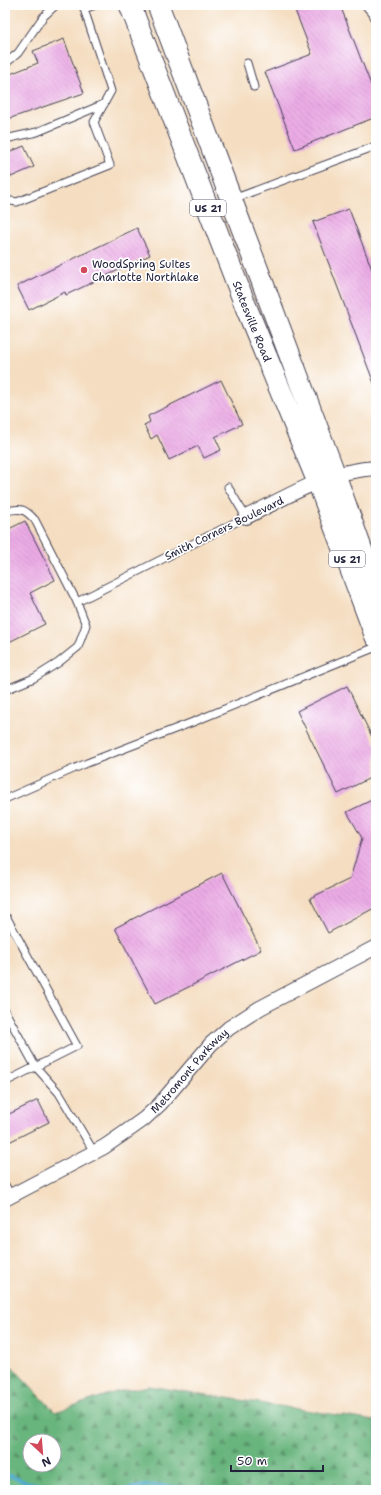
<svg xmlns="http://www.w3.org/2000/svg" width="381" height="1495" viewBox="0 0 381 1495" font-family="'Shantell Sans',sans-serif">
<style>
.forest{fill:url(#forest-firs);stroke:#466c5c;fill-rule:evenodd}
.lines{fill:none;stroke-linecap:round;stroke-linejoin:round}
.stream{stroke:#4ba9ca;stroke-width:3.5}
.building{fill:url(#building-back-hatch)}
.service-casing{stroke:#423e4f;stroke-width:9}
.minor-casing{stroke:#423e4f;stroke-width:16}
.primary-casing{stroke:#423e4f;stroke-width:23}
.service{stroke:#fff;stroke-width:7}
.minor{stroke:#fff;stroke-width:14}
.primary{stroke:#fff;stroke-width:21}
.poi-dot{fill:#d1495b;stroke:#fff;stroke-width:1.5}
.labels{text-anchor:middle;stroke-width:3.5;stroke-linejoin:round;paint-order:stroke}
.shield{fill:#fff;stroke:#646476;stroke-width:1}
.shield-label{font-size:10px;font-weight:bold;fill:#22223b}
.poi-label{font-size:11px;fill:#22223b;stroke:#fff;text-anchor:start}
.street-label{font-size:11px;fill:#22223b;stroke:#fff}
</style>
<defs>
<pattern id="forest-firs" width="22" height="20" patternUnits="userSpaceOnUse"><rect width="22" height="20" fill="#69b57e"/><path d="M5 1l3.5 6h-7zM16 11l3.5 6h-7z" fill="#569368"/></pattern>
<pattern id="building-back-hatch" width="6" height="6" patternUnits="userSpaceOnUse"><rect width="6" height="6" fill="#ebabe5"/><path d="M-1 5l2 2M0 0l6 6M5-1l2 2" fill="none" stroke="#c993c5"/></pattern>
</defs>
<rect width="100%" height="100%" fill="#fff"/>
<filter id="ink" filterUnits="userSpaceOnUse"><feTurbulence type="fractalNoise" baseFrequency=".025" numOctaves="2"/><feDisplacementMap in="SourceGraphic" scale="8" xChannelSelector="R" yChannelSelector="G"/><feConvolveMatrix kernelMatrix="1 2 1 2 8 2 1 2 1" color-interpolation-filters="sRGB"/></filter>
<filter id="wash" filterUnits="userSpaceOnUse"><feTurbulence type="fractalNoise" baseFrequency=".012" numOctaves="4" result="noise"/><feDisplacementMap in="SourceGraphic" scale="16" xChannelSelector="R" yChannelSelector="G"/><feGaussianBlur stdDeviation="0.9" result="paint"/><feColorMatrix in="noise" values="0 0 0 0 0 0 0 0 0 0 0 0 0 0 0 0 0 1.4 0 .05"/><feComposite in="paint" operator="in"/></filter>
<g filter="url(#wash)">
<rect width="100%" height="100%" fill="#f4ddc0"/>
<path class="forest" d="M 5,1359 L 55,1412 L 116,1392 L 149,1386 L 376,1421 L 376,1490 L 5,1490 ZM 30,1441 L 54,1441 L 54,1465 L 30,1465 Z"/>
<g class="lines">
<g class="stream">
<polyline points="5,1474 26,1482 71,1490"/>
<path d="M 125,1490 C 148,1482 173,1486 196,1490"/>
</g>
</g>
<g id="blocks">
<g class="building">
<polygon points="293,5 340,5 376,98 376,117 295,149 265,72 312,54"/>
<polygon points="64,39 84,93 5,120 5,76 38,63 33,51"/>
<polygon points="24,146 34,167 11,177 5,163 5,154"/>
<polygon points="349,209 376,280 375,386 313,222"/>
<polygon points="137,228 150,255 66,295 65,292 29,310 17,286"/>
<polygon points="221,380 242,424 215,437 221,450 204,458 198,446 169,460 157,435 151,439 144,425 150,422 148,416"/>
<polygon points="25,521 55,580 30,593 45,624 5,644 5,531"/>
<polygon points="347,686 376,745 376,775 338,794 297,711"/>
<polygon points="376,798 376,907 328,933 310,898 350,879 362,838 347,812"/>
<polygon points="222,873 261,950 155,1004 115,928"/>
<polygon points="38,1100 49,1122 9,1142 5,1133 5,1116"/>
</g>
</g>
</g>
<g filter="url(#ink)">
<use href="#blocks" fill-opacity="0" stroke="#423e4f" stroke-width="1"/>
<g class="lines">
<defs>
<g id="service">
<polyline points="365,5 373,14 376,21"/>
<polyline points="247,63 254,87"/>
<polyline points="5,64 18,53 43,17 56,5"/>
<polyline points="5,139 37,132 104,104"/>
<polyline points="233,199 376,146"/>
<polyline points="5,200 17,202 110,165 94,122 111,91 84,9 95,5"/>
<path d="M 5,511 C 21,508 24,508 35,520 L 77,602 L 86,625 L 78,647 L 58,663 L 34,678 L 5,690"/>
<polyline points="77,602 246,517 228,487"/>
<polyline points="5,799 87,763 193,722 376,647"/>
<polyline points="5,919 7,918 77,1046 5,1082"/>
<polyline points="5,1011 35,1066 59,1093 94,1152"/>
<polyline points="5,1185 11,1196"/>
</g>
<g id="minor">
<path d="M 246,517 C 287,497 329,470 376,468"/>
<path id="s1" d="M 5,1199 L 104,1147 L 123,1134 L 144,1119 L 160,1104 L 211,1044 L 229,1028 L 260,1008 L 376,947"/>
</g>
<g id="primary">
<path id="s2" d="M 130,5 L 246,307 L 318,482 L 376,637"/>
<polyline points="158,5 335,475 376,590"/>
</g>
</defs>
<use href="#service" class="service-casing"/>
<use href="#minor" class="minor-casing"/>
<use href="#primary" class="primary-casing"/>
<use href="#service" class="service"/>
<use href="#minor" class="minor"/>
<use href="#primary" class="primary"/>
</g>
</g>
<circle class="poi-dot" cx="84" cy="270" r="4"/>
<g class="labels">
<g class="shield">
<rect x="190" y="200" width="36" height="16" rx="3"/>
<rect x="329" y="551" width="36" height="16" rx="3"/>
</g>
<g class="shield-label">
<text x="208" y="212">US 21</text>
<text x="347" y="563">US 21</text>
</g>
<g class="poi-label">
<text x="92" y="268">WoodSpring Suites<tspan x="92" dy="13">Charlotte Northlake</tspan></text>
</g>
<g class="street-label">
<text dy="4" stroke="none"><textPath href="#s2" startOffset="339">Statesville Road</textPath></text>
<text transform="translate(224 528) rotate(-26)" y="4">Smith Corners Boulevard</text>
<text dy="4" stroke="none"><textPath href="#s1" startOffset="227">Metromont Parkway</textPath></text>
</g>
</g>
<rect width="381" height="1495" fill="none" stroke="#fff" stroke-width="20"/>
<g transform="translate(42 1453) rotate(154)"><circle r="19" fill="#ffffff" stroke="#a7a7b1"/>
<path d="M0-3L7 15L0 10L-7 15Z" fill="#d1495b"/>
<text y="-6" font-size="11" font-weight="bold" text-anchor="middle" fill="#22223b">N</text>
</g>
<path d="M231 1465v6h92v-6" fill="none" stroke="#22223b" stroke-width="2"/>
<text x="237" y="1465" font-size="12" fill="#22223b" stroke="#ffffff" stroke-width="3" paint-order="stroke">50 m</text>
</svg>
